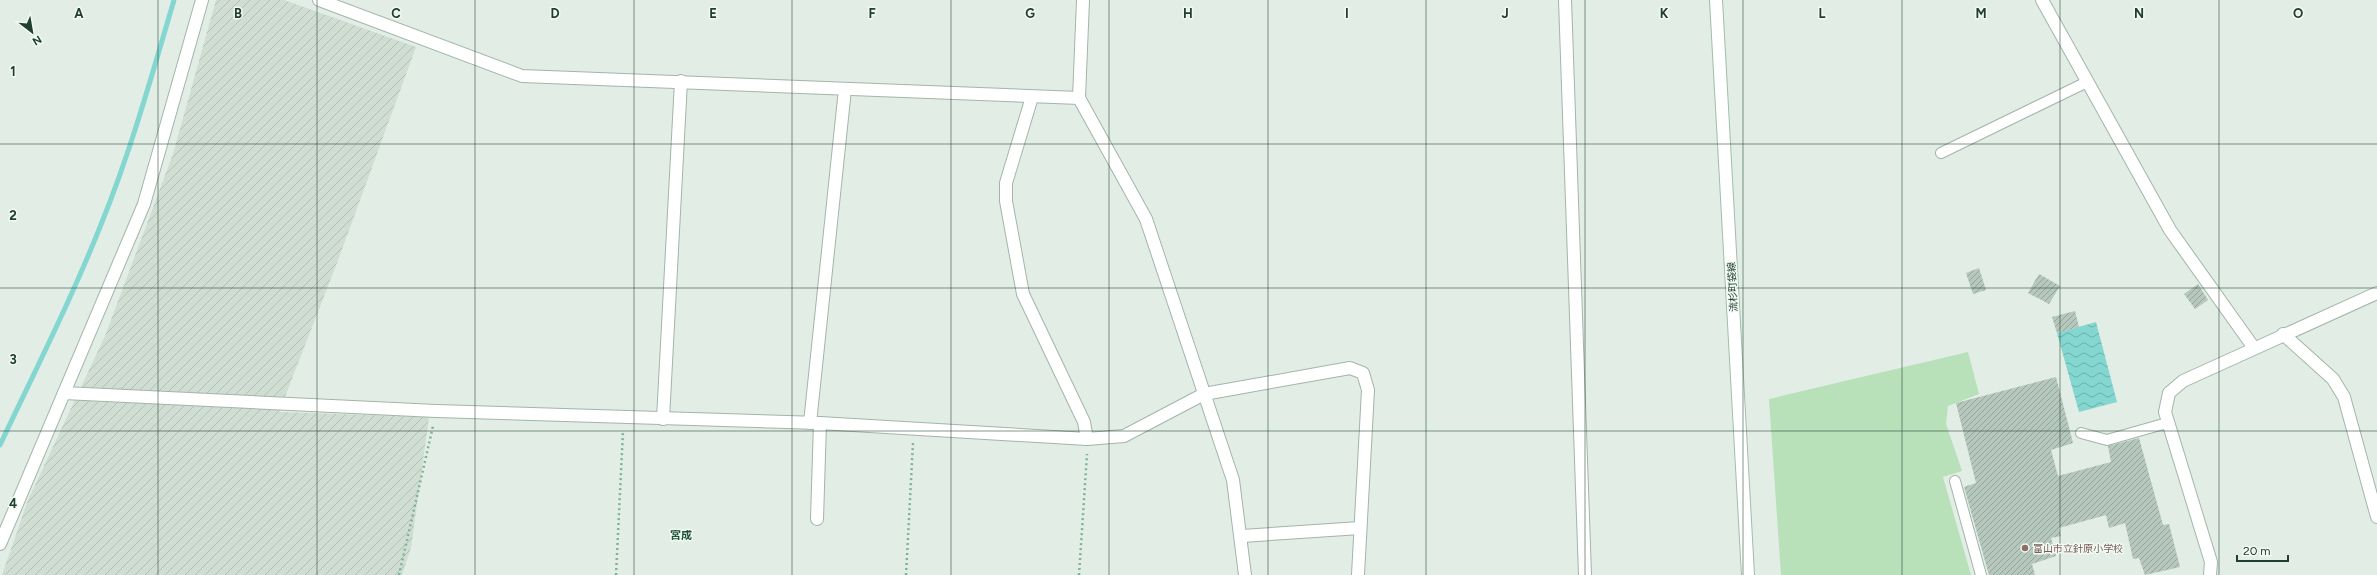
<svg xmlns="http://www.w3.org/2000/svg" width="2377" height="575" viewBox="0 0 2377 575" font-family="Figtree,'Noto Sans JP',sans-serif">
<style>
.industrial{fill:url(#industrial-furrows)}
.pitch{fill:#b8e0b9}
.water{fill:url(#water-waves)}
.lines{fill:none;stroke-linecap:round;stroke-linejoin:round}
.stream{stroke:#84d7d0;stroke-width:5}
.building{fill:url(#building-hatch)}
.service-casing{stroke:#a3b5ab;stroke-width:12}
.minor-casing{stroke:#a3b5ab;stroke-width:14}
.secondary-casing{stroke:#a1bdad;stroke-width:14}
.path{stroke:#7fb397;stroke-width:2.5;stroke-dasharray:2 3;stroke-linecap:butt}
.service{stroke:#fff;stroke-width:10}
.minor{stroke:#fff;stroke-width:12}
.secondary{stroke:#fff;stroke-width:12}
.grid{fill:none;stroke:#203f2f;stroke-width:1;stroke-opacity:0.55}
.education-dot{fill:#8d6e63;stroke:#f2f9f4;stroke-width:1.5}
.labels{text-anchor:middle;stroke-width:3;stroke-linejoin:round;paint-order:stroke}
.street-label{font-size:10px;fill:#203f2f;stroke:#f2f9f4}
.education-label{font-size:10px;fill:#785e54;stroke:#f2f9f4;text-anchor:start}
.neighbourhood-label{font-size:11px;font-weight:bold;fill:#1a5338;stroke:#f2f9f4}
.grid-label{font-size:13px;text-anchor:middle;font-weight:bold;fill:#203f2f;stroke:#f2f9f4;stroke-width:3;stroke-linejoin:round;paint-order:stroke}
</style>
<defs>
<pattern id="industrial-furrows" width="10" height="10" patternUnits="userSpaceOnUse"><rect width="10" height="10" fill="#cfddd3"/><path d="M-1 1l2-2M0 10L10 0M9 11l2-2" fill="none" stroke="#b1bfb5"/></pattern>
<pattern id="water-waves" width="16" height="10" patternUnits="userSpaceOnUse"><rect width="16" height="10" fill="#84d7d0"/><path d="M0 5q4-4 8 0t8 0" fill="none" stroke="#6cb0a9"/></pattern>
<pattern id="building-hatch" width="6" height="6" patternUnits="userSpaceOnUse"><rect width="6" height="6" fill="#b6c8bd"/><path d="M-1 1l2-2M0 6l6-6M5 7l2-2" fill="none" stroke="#94a49a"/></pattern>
</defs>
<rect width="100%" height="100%" fill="#e1ede5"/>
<polygon class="industrial" points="216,0 284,0 416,47 337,263 279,412 429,417 411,548 402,575 2,575 28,500 105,336 173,154"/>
<polygon class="pitch" points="1968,352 1979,394 1948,406 1946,424 1962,471 1943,477 1971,575 1781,575 1769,399"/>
<polygon class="water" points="2096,322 2117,402 2079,412 2057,333"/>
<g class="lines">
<path class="stream" d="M 0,445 C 35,371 72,298 102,222 C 131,150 152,75 174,0"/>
</g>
<g class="building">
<polygon points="1979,268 1986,290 1973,294 1966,273"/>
<polygon points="2039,274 2060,286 2049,304 2028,293"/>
<polygon points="2198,284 2208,300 2195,309 2184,294"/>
<polygon points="2075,311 2079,327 2057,333 2052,317"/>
<polygon points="2056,377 2073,443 2051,450 2058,476 2111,462 2108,446 2139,438 2163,525 2169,524 2180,567 2145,575 2139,558 2133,559 2125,523 2109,528 2106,515 2059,528 2061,536 2051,538 2056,556 2032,564 2035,575 1989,575 1964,487 1976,483 1956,403"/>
</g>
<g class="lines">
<defs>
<g id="service">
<polyline points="1941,153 2087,82"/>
<polyline points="2081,433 2107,440 2167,423"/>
<polyline points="1955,481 1981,575"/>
</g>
<g id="minor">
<polyline points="319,0 522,76 1079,98"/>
<polyline points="1083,0 1079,98 1146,219 1233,480 1245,575"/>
<polyline points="1565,0 1585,575"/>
<polyline points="2042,0 2170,230 2254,348"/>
<polyline points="1032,97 1006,183 1006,201 1023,294 1084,422 1087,439"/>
<polyline points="2283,334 2333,379 2344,397 2377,517"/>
<polyline points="64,393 436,411 820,423 1087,439 1124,436 1204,394 1350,368 1363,373 1368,390 1358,575"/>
<polyline points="663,419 681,81"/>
<polyline points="810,423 845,89"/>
<polyline points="817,519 820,423"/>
<polyline points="1242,536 1360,528"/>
<polyline points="0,544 144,204 202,0"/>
<polyline points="2210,575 2211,562 2165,412 2169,393 2183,381 2377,293"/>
</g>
<polyline id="secondary" points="1716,0 1748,575"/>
</defs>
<use href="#service" class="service-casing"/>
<use href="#minor" class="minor-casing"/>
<use href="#secondary" class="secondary-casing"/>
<g class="path">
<polyline points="399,575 433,426"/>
<polyline points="616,575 623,431"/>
<polyline points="906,575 913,443"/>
<polyline points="1079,575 1087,454"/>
</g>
<use href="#service" class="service"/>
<use href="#minor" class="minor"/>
<use href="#secondary" class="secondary"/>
</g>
<path class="grid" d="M 158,0 L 158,575M 317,0 L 317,575M 475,0 L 475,575M 634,0 L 634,575M 792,0 L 792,575M 951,0 L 951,575M 1109,0 L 1109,575M 1268,0 L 1268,575M 1426,0 L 1426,575M 1585,0 L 1585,575M 1743,0 L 1743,575M 1902,0 L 1902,575M 2060,0 L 2060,575M 2219,0 L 2219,575M 0,144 L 2377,144M 0,288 L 2377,288M 0,431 L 2377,431"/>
<circle class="education-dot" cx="2025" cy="548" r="4"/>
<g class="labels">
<g class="street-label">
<text transform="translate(1732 287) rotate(-93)" y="4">流杉町袋線</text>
</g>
<g class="education-label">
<text x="2033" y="552">富山市立針原小学校</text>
</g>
<g class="neighbourhood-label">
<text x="681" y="539">宮成</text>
</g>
</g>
<g class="grid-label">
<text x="79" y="18">A</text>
<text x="238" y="18">B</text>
<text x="396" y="18">C</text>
<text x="555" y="18">D</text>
<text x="713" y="18">E</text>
<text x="872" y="18">F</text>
<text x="1030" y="18">G</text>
<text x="1188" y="18">H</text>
<text x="1347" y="18">I</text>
<text x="1505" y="18">J</text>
<text x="1664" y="18">K</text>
<text x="1822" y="18">L</text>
<text x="1981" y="18">M</text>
<text x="2139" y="18">N</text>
<text x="2298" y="18">O</text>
<text x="13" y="76">1</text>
<text x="13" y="220">2</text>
<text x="13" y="364">3</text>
<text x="13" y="508">4</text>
</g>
<g transform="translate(32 32) rotate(149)" stroke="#f2f9f4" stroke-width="3" paint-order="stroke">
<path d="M0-3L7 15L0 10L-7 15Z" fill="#203f2f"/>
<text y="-6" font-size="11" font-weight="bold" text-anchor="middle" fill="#203f2f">N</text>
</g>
<path d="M2237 555v6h51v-6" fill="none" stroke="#203f2f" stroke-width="2"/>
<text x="2243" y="555" font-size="12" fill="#203f2f" stroke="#f2f9f4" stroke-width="3" paint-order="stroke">20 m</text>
</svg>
